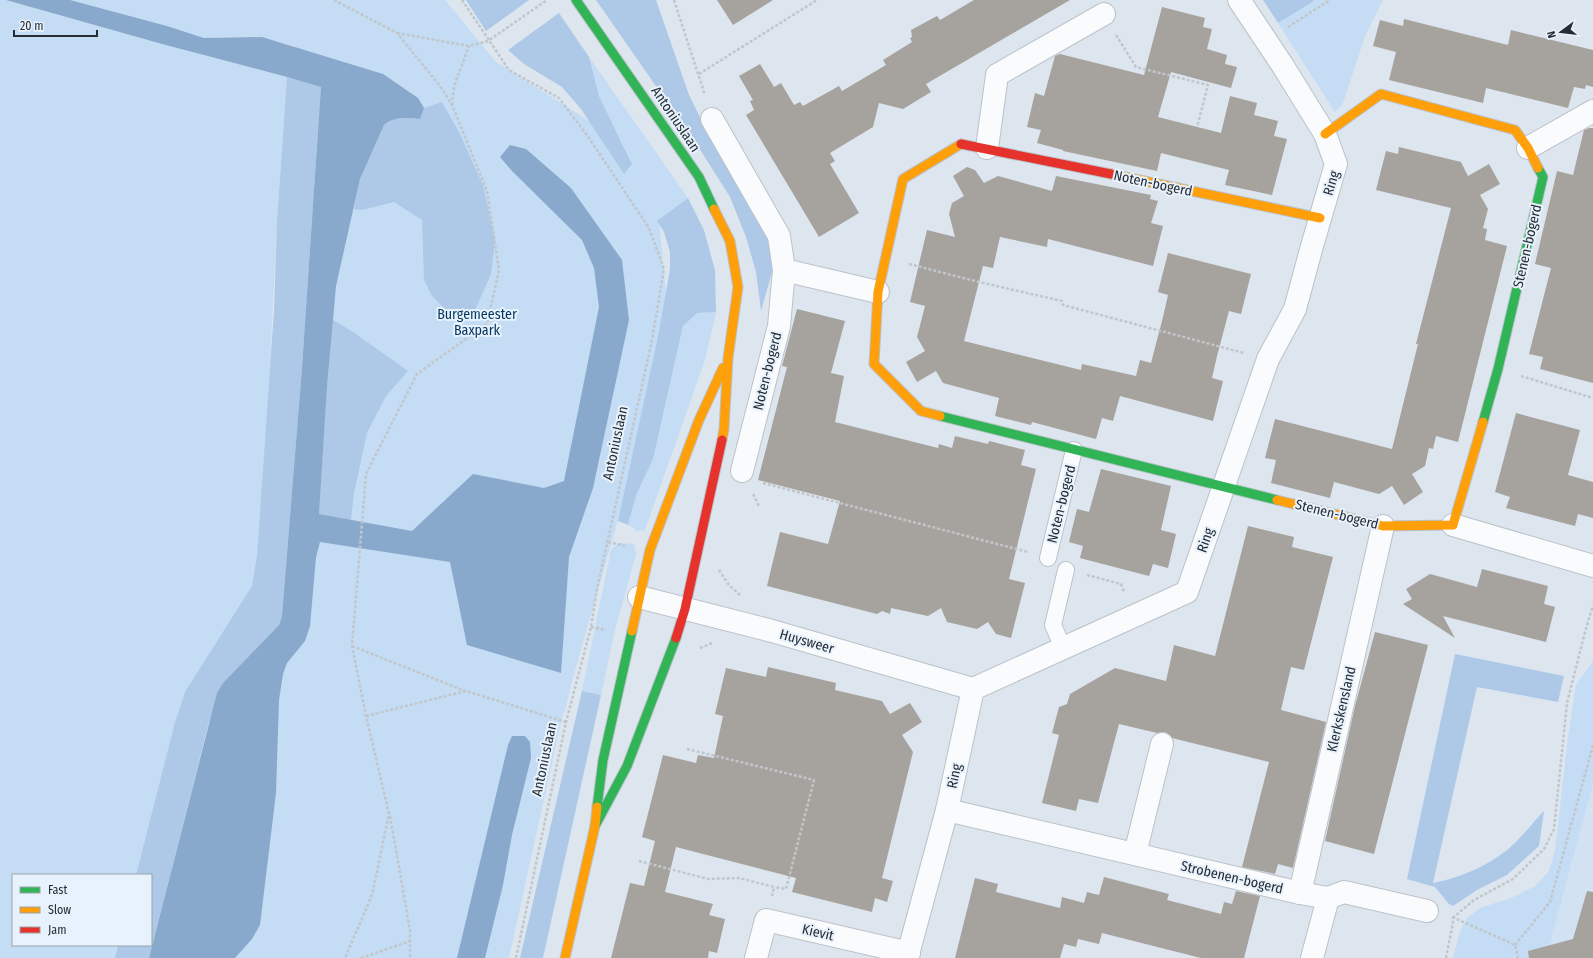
<svg xmlns="http://www.w3.org/2000/svg" width="1593" height="958" viewBox="0 0 1593 958" font-family="'Fira Sans Condensed',sans-serif">
<style>
.built{fill:#d2e2f3}
.green{fill:#c4dcf4}
.forest{fill:#adc9e7}
.water{fill:#88a9cb}
.building{fill:#a6a29e}
.lines{fill:none;stroke-linecap:round;stroke-linejoin:round}
.lane-casing{stroke:#bbc2ca;stroke-width:18}
.street-casing{stroke:#bbc2ca;stroke-width:24}
.fast-casing{stroke:#bbc2ca;stroke-width:11}
.slow-casing{stroke:#bbc2ca;stroke-width:11}
.jam-casing{stroke:#bbc2ca;stroke-width:11}
.path{stroke:#c1c6ca;stroke-width:2.5;stroke-dasharray:3 2;stroke-linecap:butt}
.lane{stroke:#fafbfd;stroke-width:16}
.street{stroke:#fafbfd;stroke-width:22}
.fast{stroke:#30b455;stroke-width:9}
.slow{stroke:#ff9f0a;stroke-width:9}
.jam{stroke:#e5322d;stroke-width:9}
.labels{text-anchor:middle;stroke-width:4;stroke-linejoin:round;paint-order:stroke}
.street-label{font-size:14px;fill:#262c33;stroke:#e8f2fd}
.park-label{font-size:14px;fill:#01355f;stroke:#e8f2fd}
</style>
<rect width="100%" height="100%" fill="#dde6ef"/>
<polygon class="built" points="1593,784 1593,958 1546,958"/>
<g class="green">
<polygon points="0,0 6,0 162,44 287,77 277,220 270,362 295,46 256,37 204,38 167,26 107,10 53,0 445,0 496,62 594,124 632,163 599,96 589,57 688,198 659,220 670,337 570,688 565,712 563,713 561,722 509,958 124,958 151,945 151,875 185,692 175,722 136,875 13,875 13,945 118,945 115,958 0,958"/>
<polygon points="1315,0 1383,0 1365,36 1343,103 1335,112 1278,23"/>
<polygon points="716,312 705,360 645,530 637,531 628,524 637,493 653,458 683,326 697,313"/>
<polygon points="618,543 634,544 636,554 615,630 601,695 582,691 611,550"/>
<polygon points="1593,657 1593,784 1546,958 1453,958 1459,934 1467,918 1480,908 1511,898 1535,886 1549,871 1555,851 1568,737 1576,685 1593,661"/>
</g>
<g class="forest">
<polygon points="466,0 529,0 486,31"/>
<polygon points="596,0 656,0 689,95 710,137 780,244 761,311 756,272 746,237 730,197 699,148"/>
<polygon points="1263,0 1313,0 1314,1 1278,23"/>
<polygon points="559,13 589,57 599,96 632,164 624,174 581,109 562,87 524,64 508,50"/>
<polygon points="287,77 321,87 302,368 282,616 279,625 223,683 208,725 149,958 115,958 118,945 151,945 151,875 136,875 175,722 185,692 252,586 257,556 274,312 277,220"/>
<path d="M 442,102 L 459,132 L 483,185 L 495,240 L 491,274 L 471,319 L 444,308 L 432,296 L 424,280 L 422,220 L 394,202 L 362,210 L 354,209 L 360,179 L 384,125 C 394,116 407,118 420,119 L 424,108 Z"/>
<polygon points="688,198 704,230 715,270 716,312 697,313 683,326 653,459 637,493 628,524 631,526 618,521 658,337 670,269 670,252 664,232 657,221"/>
<polygon points="333,320 353,332 408,371 386,396 367,433 354,493 351,520 319,514 327,387"/>
<path d="M 1455,654 L 1564,676 L 1558,702 L 1477,687 L 1433,883 C 1463,877 1493,864 1515,843 C 1525,833 1534,821 1544,811 L 1539,846 L 1507,875 L 1477,890 L 1453,906 L 1449,904 L 1435,887 L 1407,879 Z"/>
<polygon points="582,691 601,695 543,958 520,958"/>
</g>
<g class="water">
<path d="M 6,0 L 70,0 L 167,26 L 204,38 L 262,37 L 383,74 L 418,98 L 424,108 L 420,119 C 407,118 394,116 384,125 L 360,179 L 336,286 L 327,387 L 319,514 L 412,531 L 473,474 L 544,488 L 564,481 L 599,307 L 594,268 L 582,240 L 512,171 L 500,157 L 510,145 L 526,149 L 571,188 L 622,260 L 629,320 L 593,488 L 569,557 L 561,673 L 467,645 L 450,562 L 320,542 L 316,557 L 310,626 L 305,641 L 287,663 L 283,674 L 279,700 L 276,793 L 260,925 L 252,939 L 235,958 L 149,958 L 217,693 L 223,683 L 279,625 L 282,616 L 302,368 L 321,87 L 287,77 L 162,44 Z"/>
<polygon points="512,736 525,736 530,742 531,758 512,835 503,885 485,958 457,958 508,745"/>
</g>
<g class="building">
<polygon points="717,0 773,0 733,25"/>
<polygon points="974,0 1070,0 926,84 931,92 903,109 879,103 873,127 830,153 835,161 830,164 859,213 819,237 746,115 754,110 750,101 753,100 739,76 760,64 774,87 781,83 794,105 800,102 803,106 839,86 842,91 886,65 883,60 912,42 910,38 912,37 911,30 937,16 940,20"/>
<polygon points="1162,7 1205,18 1203,27 1212,29 1207,49 1227,55 1225,64 1237,67 1231,88 1171,72 1158,117 1221,133 1230,96 1257,103 1254,115 1278,121 1274,136 1287,139 1272,195 1225,185 1229,170 1161,153 1157,171 1063,151 1063,150 1037,143 1041,130 1027,127 1035,93 1044,96 1055,56 1060,54 1144,75"/>
<polygon points="1404,19 1508,45 1511,30 1593,50 1593,87 1586,85 1585,89 1574,87 1568,108 1486,88 1483,103 1389,80 1396,52 1373,46 1380,20 1403,26"/>
<polygon points="1589,128 1593,128 1593,383 1540,369 1543,357 1529,354 1551,268 1535,264 1557,171 1573,175 1584,130"/>
<polygon points="1399,147 1461,162 1468,176 1489,164 1500,184 1480,195 1488,209 1483,228 1487,229 1485,240 1507,246 1458,442 1436,436 1433,449 1429,448 1425,466 1412,474 1423,492 1404,505 1392,486 1379,494 1334,482 1330,498 1271,483 1276,460 1265,458 1275,419 1392,449 1418,344 1416,344 1451,208 1376,190 1386,151 1398,154"/>
<polygon points="967,167 975,170 984,183 998,176 1052,191 1056,176 1151,195 1150,199 1158,201 1151,223 1163,226 1153,266 1048,239 1047,247 1000,237 993,268 983,266 964,341 1081,370 1082,364 1136,376 1140,360 1151,363 1163,317 1168,295 1158,292 1168,253 1251,274 1241,314 1229,311 1217,356 1212,378 1223,381 1213,421 1120,396 1113,421 1102,418 1096,439 1032,422 1031,425 995,416 999,398 943,383 936,371 917,382 906,362 925,351 917,337 925,306 910,302 927,230 955,237 949,214 952,203 964,196 953,176"/>
<polygon points="797,309 845,321 831,373 844,376 835,422 938,448 939,444 952,448 955,436 988,444 989,441 1025,450 1021,465 1036,469 1009,579 1025,583 1011,638 996,634 988,622 977,629 947,622 941,608 928,616 891,608 890,614 882,611 877,614 767,586 780,532 828,544 840,501 758,480 787,367 782,366"/>
<polygon points="1516,413 1580,430 1568,475 1593,482 1593,518 1578,514 1575,526 1506,508 1510,497 1495,492"/>
<polygon points="1101,469 1171,486 1161,530 1176,534 1168,568 1153,564 1149,576 1095,562 1080,558 1083,546 1069,542 1077,509 1089,512"/>
<polygon points="1248,526 1294,537 1292,547 1333,557 1304,670 1291,667 1281,710 1326,722 1293,868 1278,864 1275,874 1242,867 1269,762 1172,738 1165,732 1157,733 1119,724 1098,803 1079,799 1076,811 1042,803 1059,735 1052,733 1059,707 1067,704 1070,694 1115,668 1166,681 1174,645 1215,656"/>
<polygon points="1482,569 1548,586 1544,604 1555,607 1546,642 1443,616 1455,638 1403,604 1412,599 1406,589 1430,574 1477,587"/>
<polygon points="1375,632 1428,645 1374,854 1325,841 1355,706"/>
<polygon points="768,667 836,683 835,690 882,701 890,714 910,703 922,722 902,735 913,752 882,878 893,881 887,902 875,898 872,912 792,892 796,878 676,847 665,892 713,904 709,915 725,919 717,953 709,951 708,958 611,958 630,883 644,886 655,841 642,837 663,755 696,763 698,755 714,758 723,716 715,714 726,668 766,677"/>
<polygon points="1104,877 1169,894 1167,900 1221,914 1224,902 1232,904 1236,891 1260,896 1244,958 1201,958 1102,933 1099,944 1078,939 1076,947 1064,944 1060,958 955,958 975,878 998,884 996,892 1060,908 1062,897 1084,903 1087,892 1099,895"/>
<polygon points="1587,891 1593,892 1593,958 1529,958 1528,951 1573,939"/>
</g>
<g class="lines">
<defs>
<g id="lane">
<polyline points="1048,558 1074,450"/>
<polyline points="1063,648 1053,625 1066,570"/>
</g>
<g id="street">
<polyline points="712,119 779,236 784,270 779,326 742,471"/>
<polyline points="987,148 997,75 1104,14"/>
<polyline points="1528,148 1593,111"/>
<polyline points="784,270 878,292"/>
<polyline points="1453,525 1593,566"/>
<polyline points="639,597 772,631 973,689"/>
<polyline points="947,810 1300,893 1328,898 1312,958"/>
<polyline points="1135,854 1162,744"/>
<polyline points="1300,893 1383,526"/>
<polyline points="1328,898 1344,892 1427,911"/>
<polyline points="756,958 766,920 909,953"/>
<polyline points="907,958 947,810 973,689 1187,592 1268,359 1295,309 1312,246 1336,164 1325,134 1283,66 1239,0"/>
</g>
<g id="fast">
<polyline points="576,0 699,177 714,209"/>
<polyline points="940,416 1277,500"/>
<polyline points="1483,422 1498,369 1543,177 1538,168"/>
<polyline points="597,807 603,760 632,631"/>
<polyline points="595,826 627,766 676,638"/>
</g>
<g id="slow">
<polyline points="1325,134 1381,94 1515,130 1528,148 1538,168"/>
<polyline points="1111,174 1320,218"/>
<polyline points="714,209 730,241 738,287 728,358 724,429 722,440"/>
<polyline points="940,416 921,411 874,364 878,292 903,179 961,144"/>
<polyline points="1277,500 1383,526 1453,525 1483,422"/>
<polyline points="632,631 650,550 699,420 723,368"/>
<polyline points="565,958 595,826 597,807"/>
</g>
<g id="jam">
<polyline points="961,144 1111,174"/>
<polyline points="676,638 685,609 722,440"/>
</g>
</defs>
<use href="#lane" class="lane-casing"/>
<use href="#street" class="street-casing"/>
<use href="#fast" class="fast-casing"/>
<use href="#slow" class="slow-casing"/>
<use href="#jam" class="jam-casing"/>
<g class="path">
<polyline points="334,0 397,33 440,86 452,105 487,191 499,270 487,324 417,374 366,474 352,646 366,716 389,814 372,895 345,958"/>
<polyline points="462,0 509,70 559,98 587,135 649,228 664,269 651,345 597,589 591,627 566,722 516,958"/>
<polyline points="674,0 705,95"/>
<polyline points="1288,27 1330,0"/>
<polyline points="397,33 469,46 488,41 547,0"/>
<polyline points="1116,35 1136,67 1208,85 1197,127"/>
<polyline points="699,74 817,0"/>
<polyline points="452,105 454,86 469,46"/>
<polyline points="909,264 979,282 1062,301 1063,305 1244,353"/>
<polyline points="1521,376 1593,398"/>
<polyline points="763,483 1028,552"/>
<polyline points="753,494 759,506"/>
<polyline points="608,542 626,546"/>
<polyline points="719,570 729,585 740,595"/>
<polyline points="1087,575 1121,584 1124,592"/>
<polyline points="591,627 606,630"/>
<polyline points="352,646 465,691"/>
<polyline points="700,648 712,643"/>
<polyline points="366,716 466,691 566,722"/>
<polyline points="687,749 814,780 786,889 774,887"/>
<polyline points="390,816 410,930 410,958"/>
<polyline points="639,861 708,879 739,878 774,887 772,896"/>
<polyline points="1452,917 1515,945 1518,958"/>
<polyline points="1515,945 1550,902 1593,745"/>
<polyline points="361,958 410,941"/>
<polyline points="1446,958 1454,917 1474,900 1513,879 1544,849 1554,829 1567,703 1585,632 1593,605"/>
</g>
<use href="#lane" class="lane"/>
<use href="#street" class="street"/>
<use href="#fast" class="fast"/>
<use href="#slow" class="slow"/>
<use href="#jam" class="jam"/>
</g>
<g class="labels">
<g class="street-label">
<text transform="translate(676 119) rotate(56)" y="5">Antoniuslaan</text>
<text transform="translate(1153 183) rotate(12)" y="5">Noten-bogerd</text>
<text transform="translate(1331 183) rotate(-73)" y="5">Ring</text>
<text transform="translate(1527 246) rotate(-77)" y="5">Stenen-bogerd</text>
<text transform="translate(767 371) rotate(-76)" y="5">Noten-bogerd</text>
<text transform="translate(615 443) rotate(-78)" y="5">Antoniuslaan</text>
<text transform="translate(1061 504) rotate(-76)" y="5">Noten-bogerd</text>
<text transform="translate(1337 514) rotate(14)" y="5">Stenen-bogerd</text>
<text transform="translate(1205 540) rotate(-71)" y="5">Ring</text>
<text transform="translate(807 641) rotate(16)" y="5">Huysweer</text>
<text transform="translate(1341 709) rotate(-77)" y="5">Klerkskensland</text>
<text transform="translate(544 759) rotate(-78)" y="5">Antoniuslaan</text>
<text transform="translate(954 776) rotate(-78)" y="5">Ring</text>
<text transform="translate(1232 877) rotate(13)" y="5">Strobenen-bogerd</text>
<text transform="translate(818 932) rotate(13)" y="5">Kievit</text>
</g>
<g class="park-label">
<text x="477" y="319">Burgemeester<tspan x="477" dy="16">Baxpark</tspan></text>
</g>
</g>
<rect x="12" y="874" width="140" height="72" fill="#e8f2fd" stroke="#9aa3ac"/>
<rect x="20" y="887" width="20" height="6" fill="#30b455" stroke="#9aa3ac"/>
<text x="48" y="894" font-size="12" fill="#262c33">Fast</text>
<rect x="20" y="907" width="20" height="6" fill="#ff9f0a" stroke="#9aa3ac"/>
<text x="48" y="914" font-size="12" fill="#262c33">Slow</text>
<rect x="20" y="927" width="20" height="6" fill="#e5322d" stroke="#9aa3ac"/>
<text x="48" y="934" font-size="12" fill="#262c33">Jam</text>
<g transform="translate(1561 32) rotate(255)" stroke="#e8f2fd" stroke-width="3" paint-order="stroke">
<path d="M0-3L7 15L0 10L-7 15Z" fill="#262c33"/>
<text y="-6" font-size="11" font-weight="bold" text-anchor="middle" fill="#262c33">N</text>
</g>
<path d="M14 30v6h83v-6" fill="none" stroke="#262c33" stroke-width="2"/>
<text x="20" y="30" font-size="12" fill="#262c33" stroke="#e8f2fd" stroke-width="3" paint-order="stroke">20 m</text>
</svg>
